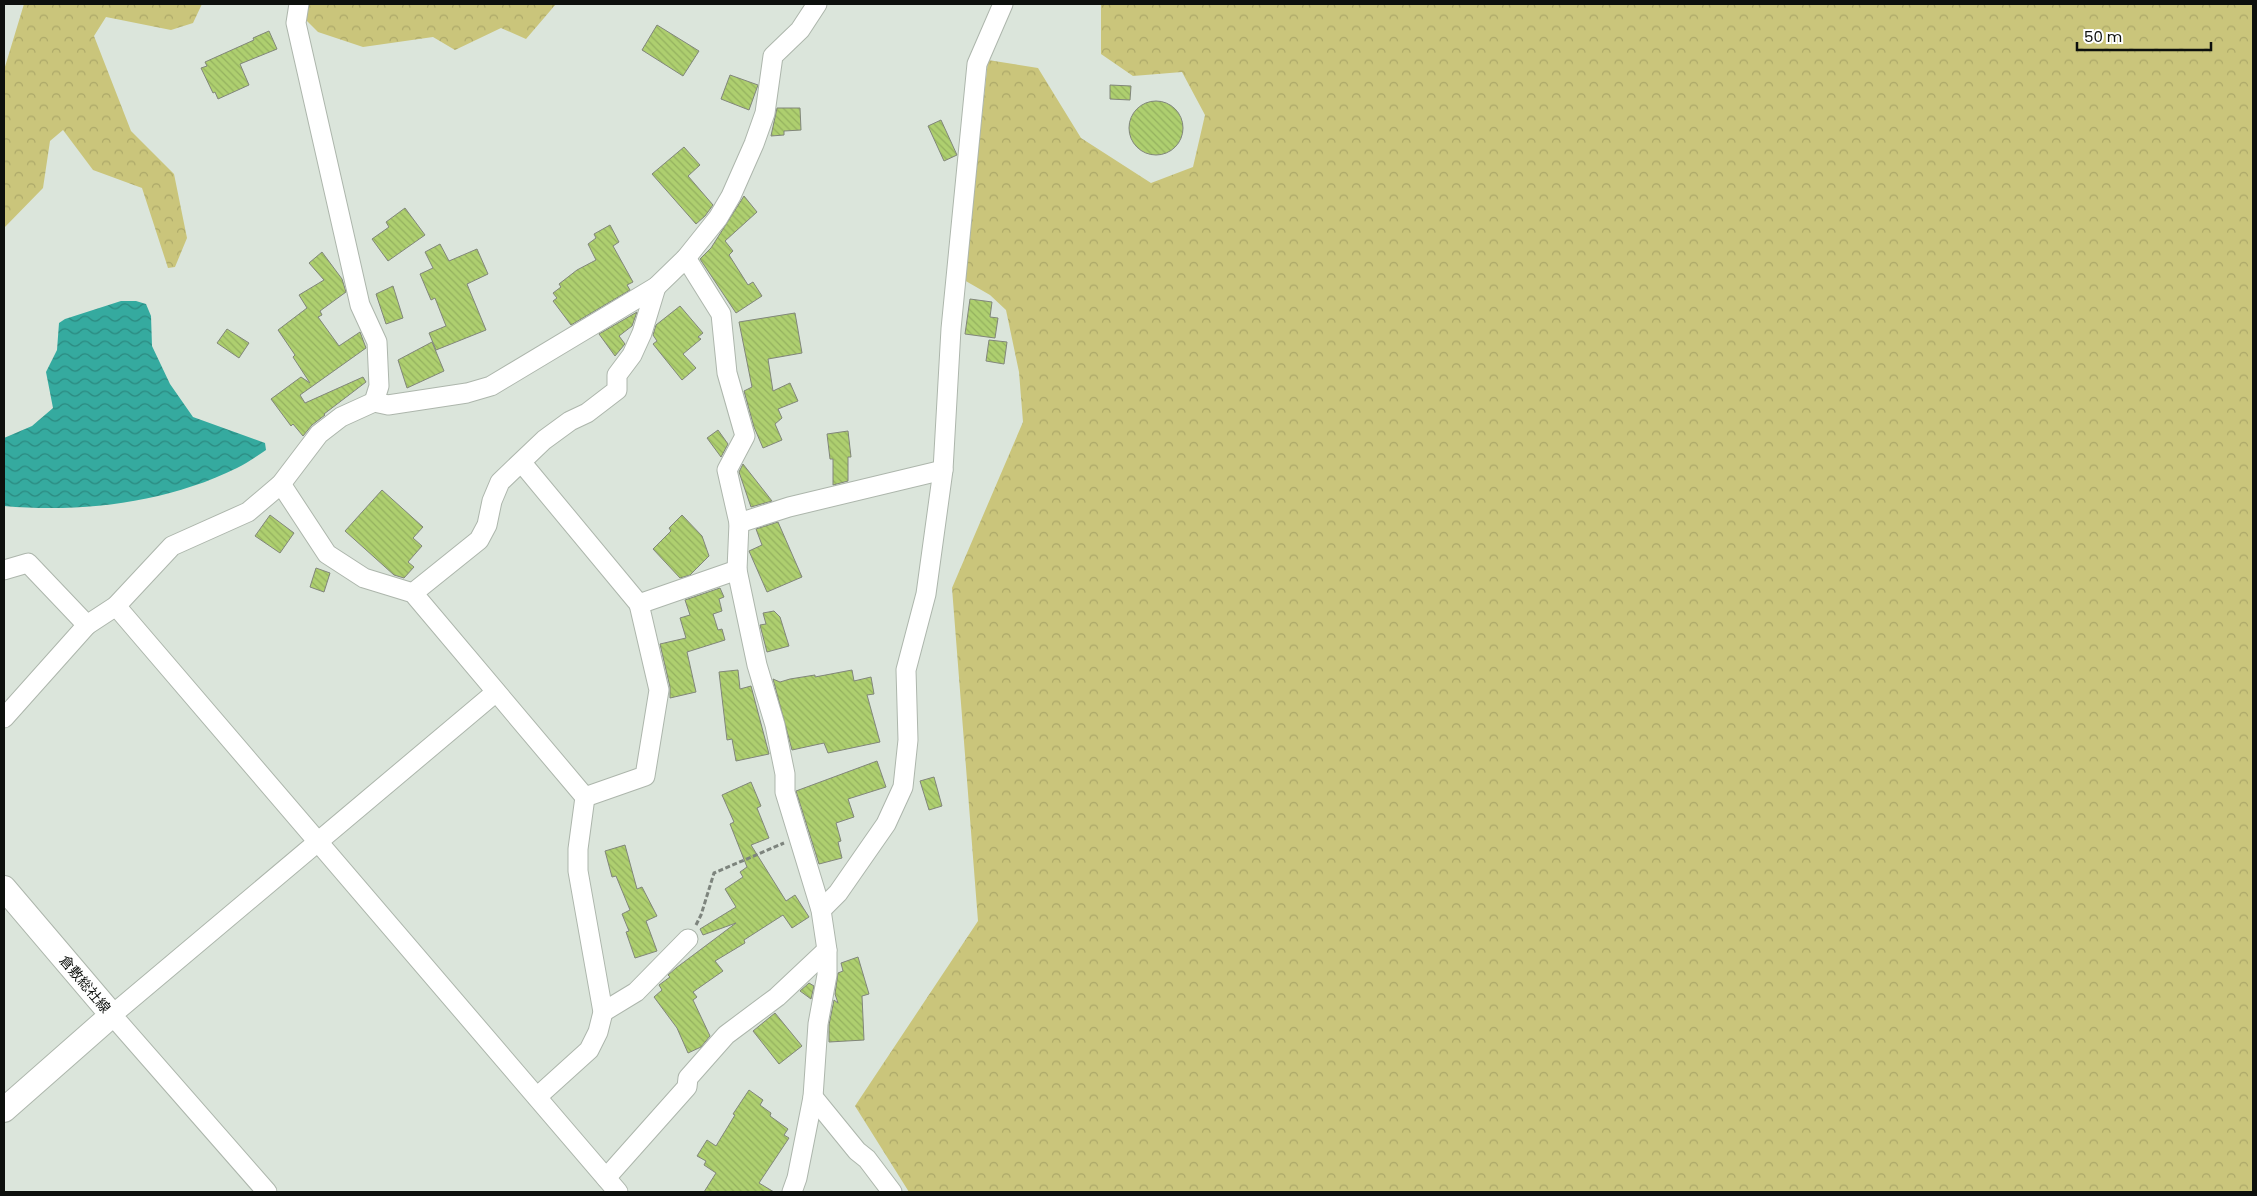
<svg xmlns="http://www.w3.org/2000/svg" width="2257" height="1196" viewBox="0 0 2257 1196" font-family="Poppins,'Noto Sans JP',sans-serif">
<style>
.forest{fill:url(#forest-crowns)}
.water{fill:url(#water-waves)}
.building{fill:url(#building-back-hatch);stroke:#81867a}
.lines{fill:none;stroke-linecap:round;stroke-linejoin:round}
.minor-casing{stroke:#adb6ac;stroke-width:21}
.major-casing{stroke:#adb6ac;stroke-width:26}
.path{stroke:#7d847d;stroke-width:3;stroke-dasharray:5 2.5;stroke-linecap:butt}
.minor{stroke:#fff;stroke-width:19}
.major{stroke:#fff;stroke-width:24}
.labels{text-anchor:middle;stroke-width:4.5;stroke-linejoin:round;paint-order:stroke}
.street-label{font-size:14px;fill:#0d100d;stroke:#fff}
</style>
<defs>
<pattern id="forest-crowns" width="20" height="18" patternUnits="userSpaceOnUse" patternTransform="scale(1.25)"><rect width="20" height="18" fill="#cac57b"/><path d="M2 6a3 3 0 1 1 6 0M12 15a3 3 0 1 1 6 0" fill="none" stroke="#aca869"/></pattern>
<pattern id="water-waves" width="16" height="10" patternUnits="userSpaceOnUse" patternTransform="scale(1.25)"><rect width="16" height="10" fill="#35aa9f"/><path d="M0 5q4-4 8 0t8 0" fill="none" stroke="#2b8980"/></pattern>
<pattern id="building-back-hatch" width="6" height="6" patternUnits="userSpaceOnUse" patternTransform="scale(1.25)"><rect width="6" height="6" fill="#aecf6f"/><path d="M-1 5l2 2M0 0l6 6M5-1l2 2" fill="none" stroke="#94b15f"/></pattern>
</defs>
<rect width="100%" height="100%" fill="#dbe5db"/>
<g class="forest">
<polygon points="24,4 202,4 193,23 171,30 106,17 94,36 131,131 174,174 187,238 175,267 168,268 142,188 93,170 63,130 50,141 43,188 4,228 4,70"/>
<polygon points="290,4 556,4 526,39 501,28 455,50 433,37 363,47 318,32"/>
<polygon points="1101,4 2253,4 2253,1192 909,1192 855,1106 978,921 952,588 1023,422 1019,372 1006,310 990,295 964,280 988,60 1038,68 1081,138 1151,183 1193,167 1205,115 1182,72 1133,76 1101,54"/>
</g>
<path class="water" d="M 121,301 L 136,301 L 146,304 L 151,316 L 152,346 L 170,384 L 193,417 L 265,443 L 266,450 C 257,456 247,463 237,468 C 166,503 82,513 4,506 L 4,438 L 32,426 L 53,408 L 46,372 L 57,350 L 59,323 L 65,319 Z"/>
<g class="building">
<polygon points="657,25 699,51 683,76 642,50"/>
<polygon points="269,31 277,49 240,64 249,85 218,99 215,92 213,93 201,68 207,66 205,62 254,40 253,38"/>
<polygon points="730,75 758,85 749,110 721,99"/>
<polygon points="1110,85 1131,86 1130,100 1110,99"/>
<circle cx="1156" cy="128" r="27"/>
<polygon points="777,108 800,108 801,130 784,131 784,135 771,136"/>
<polygon points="941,120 957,155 944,161 928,126"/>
<polygon points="684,147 700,165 688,176 713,205 705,216 696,224 652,174"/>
<polygon points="744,196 757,212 725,241 733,251 729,255 748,285 753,282 762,296 736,313 700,259 711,248"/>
<polygon points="405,208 425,235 388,261 372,239 389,227 386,222"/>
<polygon points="610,225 619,242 613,246 633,282 627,285 630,290 571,325 553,301 557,298 553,293 561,287 559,284 577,270 596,260 588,244 596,238 594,234"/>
<polygon points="440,244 449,261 477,249 488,274 467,284 486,330 436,350 429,333 446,326 435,298 431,300 420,274 433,268 425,252"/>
<polygon points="322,252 342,279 346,292 320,311 322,315 318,317 339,346 360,332 366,348 300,395 305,403 363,377 366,382 324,414 325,415 312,425 303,436 293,424 291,426 271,399 301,377 310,383 293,357 295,355 278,330 307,308 299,295 324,280 309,263"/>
<polygon points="393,286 403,318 386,324 376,294"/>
<polygon points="970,299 992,302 990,317 998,318 995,338 965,334"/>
<polygon points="680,306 703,333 698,337 701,339 683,354 696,368 682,380 653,344 657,341 653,335 656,325"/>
<polygon points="637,312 632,326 619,336 625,344 615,356 599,334"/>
<polygon points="795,313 802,353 768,359 773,391 790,383 798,401 778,409 782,418 775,424 782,440 763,448 754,427 744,391 752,387 739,322"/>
<polygon points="227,329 249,343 239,358 217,343"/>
<polygon points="989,340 1007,342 1004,364 986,361"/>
<polygon points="432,342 444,371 407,388 398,360"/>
<polygon points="718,430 728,444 721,457 707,438"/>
<polygon points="848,431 851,457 848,457 848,481 833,485 833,459 830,459 827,434"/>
<polygon points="743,464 772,501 751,507 739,472"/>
<polygon points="382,490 423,527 413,538 422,546 408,562 414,567 404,578 394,575 345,531"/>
<polygon points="270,515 294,533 280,553 255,536"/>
<polygon points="682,515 702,536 709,556 690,575 680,578 653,549 671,531 669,528"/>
<polygon points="778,522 802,577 767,592 749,551 762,545 756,529"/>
<polygon points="316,568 330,573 324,592 310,587"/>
<polygon points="720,588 724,597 719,599 722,611 713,614 718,630 722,629 725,640 687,652 696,692 670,698 670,687 660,644 686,638 680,618 690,615 685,600"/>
<polygon points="774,611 780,617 789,646 767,652 760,625 766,624 763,613"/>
<polygon points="738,670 740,689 751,686 769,754 736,761 732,739 727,740 719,672"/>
<polygon points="852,670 854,681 871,677 874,694 867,695 880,742 828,753 824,743 792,750 773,679 780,682 790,679 815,675 815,677"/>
<polygon points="877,761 886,787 848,799 854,817 836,823 841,841 838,842 842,858 819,864 796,791"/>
<polygon points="934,777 942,806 929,810 920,781"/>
<polygon points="751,782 761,806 757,808 769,838 751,845 786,901 795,895 809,917 792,928 783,915 744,940 745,943 715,961 723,971 693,992 697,997 693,1000 710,1036 701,1047 688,1053 677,1028 654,997 662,990 659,985 670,977 668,975 676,968 736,923 703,935 700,929 736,907 725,889 743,877 740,872 747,867 730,824 734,822 722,795"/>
<polygon points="625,845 637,889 642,887 657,916 646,921 657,951 635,958 626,932 629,931 622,914 630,910 616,876 612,877 605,851"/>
<polygon points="858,957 869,994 862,996 864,1040 829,1042 829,1025 834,1000 838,1003 835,994 838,973 843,971 841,963"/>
<polygon points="809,983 814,986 811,999 800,991"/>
<polygon points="775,1013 802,1046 779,1064 753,1031"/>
<polygon points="749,1090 763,1100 760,1105 771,1113 770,1116 788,1129 784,1135 789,1138 759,1183 774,1192 704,1192 716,1173 704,1165 706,1161 697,1156 707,1140 716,1146 735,1115 733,1114"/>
</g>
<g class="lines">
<defs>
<g id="minor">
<polyline points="299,4 296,23 360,305 377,342 379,386 374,402"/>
<polyline points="686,258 721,314 727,373 745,436 727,470 739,523 737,570 757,665 775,725 785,774 785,792 821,910 827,950 827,975 818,1024 813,1097 797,1178 792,1192"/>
<polyline points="522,463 639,604"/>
<polyline points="281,484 327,554 364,578 413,593 585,797 578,849 578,871 603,1012 598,1032 589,1050 537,1097"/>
<polyline points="739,523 789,507 943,470"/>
<polyline points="4,570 28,563 87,625 116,606 172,546 248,512 281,484 319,434 341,417 374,402 388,405 467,393 491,386 656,287 686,258 718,218 731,196 754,144 765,113 773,56 800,30 817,4"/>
<polyline points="413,593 479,540 487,525 492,501 500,482 544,440 570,421 587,413 617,390 617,375 632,355 642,333 656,287"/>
<polyline points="116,606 618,1192"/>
<polyline points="4,718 87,625"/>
<polyline points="585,797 645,776 659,690 639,604 737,570"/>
<polyline points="821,910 838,893 886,824 903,787 908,740 906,670 926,594 943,470 951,329 977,64 1003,4"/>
<polyline points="603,1012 636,992 688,939"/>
<polyline points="813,1097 857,1151 867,1159 892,1192"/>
<polyline points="606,1178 687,1087 688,1078 726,1035 777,997 827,950"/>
<polyline points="267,1192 112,1015 496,692"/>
</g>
<polyline id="major" points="4,888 112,1015 4,1110"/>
</defs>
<use href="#minor" class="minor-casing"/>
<use href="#major" class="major-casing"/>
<polyline class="path" points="696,925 701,915 714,873 784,843"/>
<use href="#minor" class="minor"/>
<use href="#major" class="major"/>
</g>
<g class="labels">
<g class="street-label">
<text transform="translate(85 984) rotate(50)" y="5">倉敷総社線</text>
</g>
</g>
<rect width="2257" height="1196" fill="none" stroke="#0d100d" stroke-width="10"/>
<path d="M2077 42v8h134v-8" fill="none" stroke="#0d100d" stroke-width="2.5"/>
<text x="2084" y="42" font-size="15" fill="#0d100d" stroke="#ffffff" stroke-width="4" paint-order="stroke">50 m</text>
</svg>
